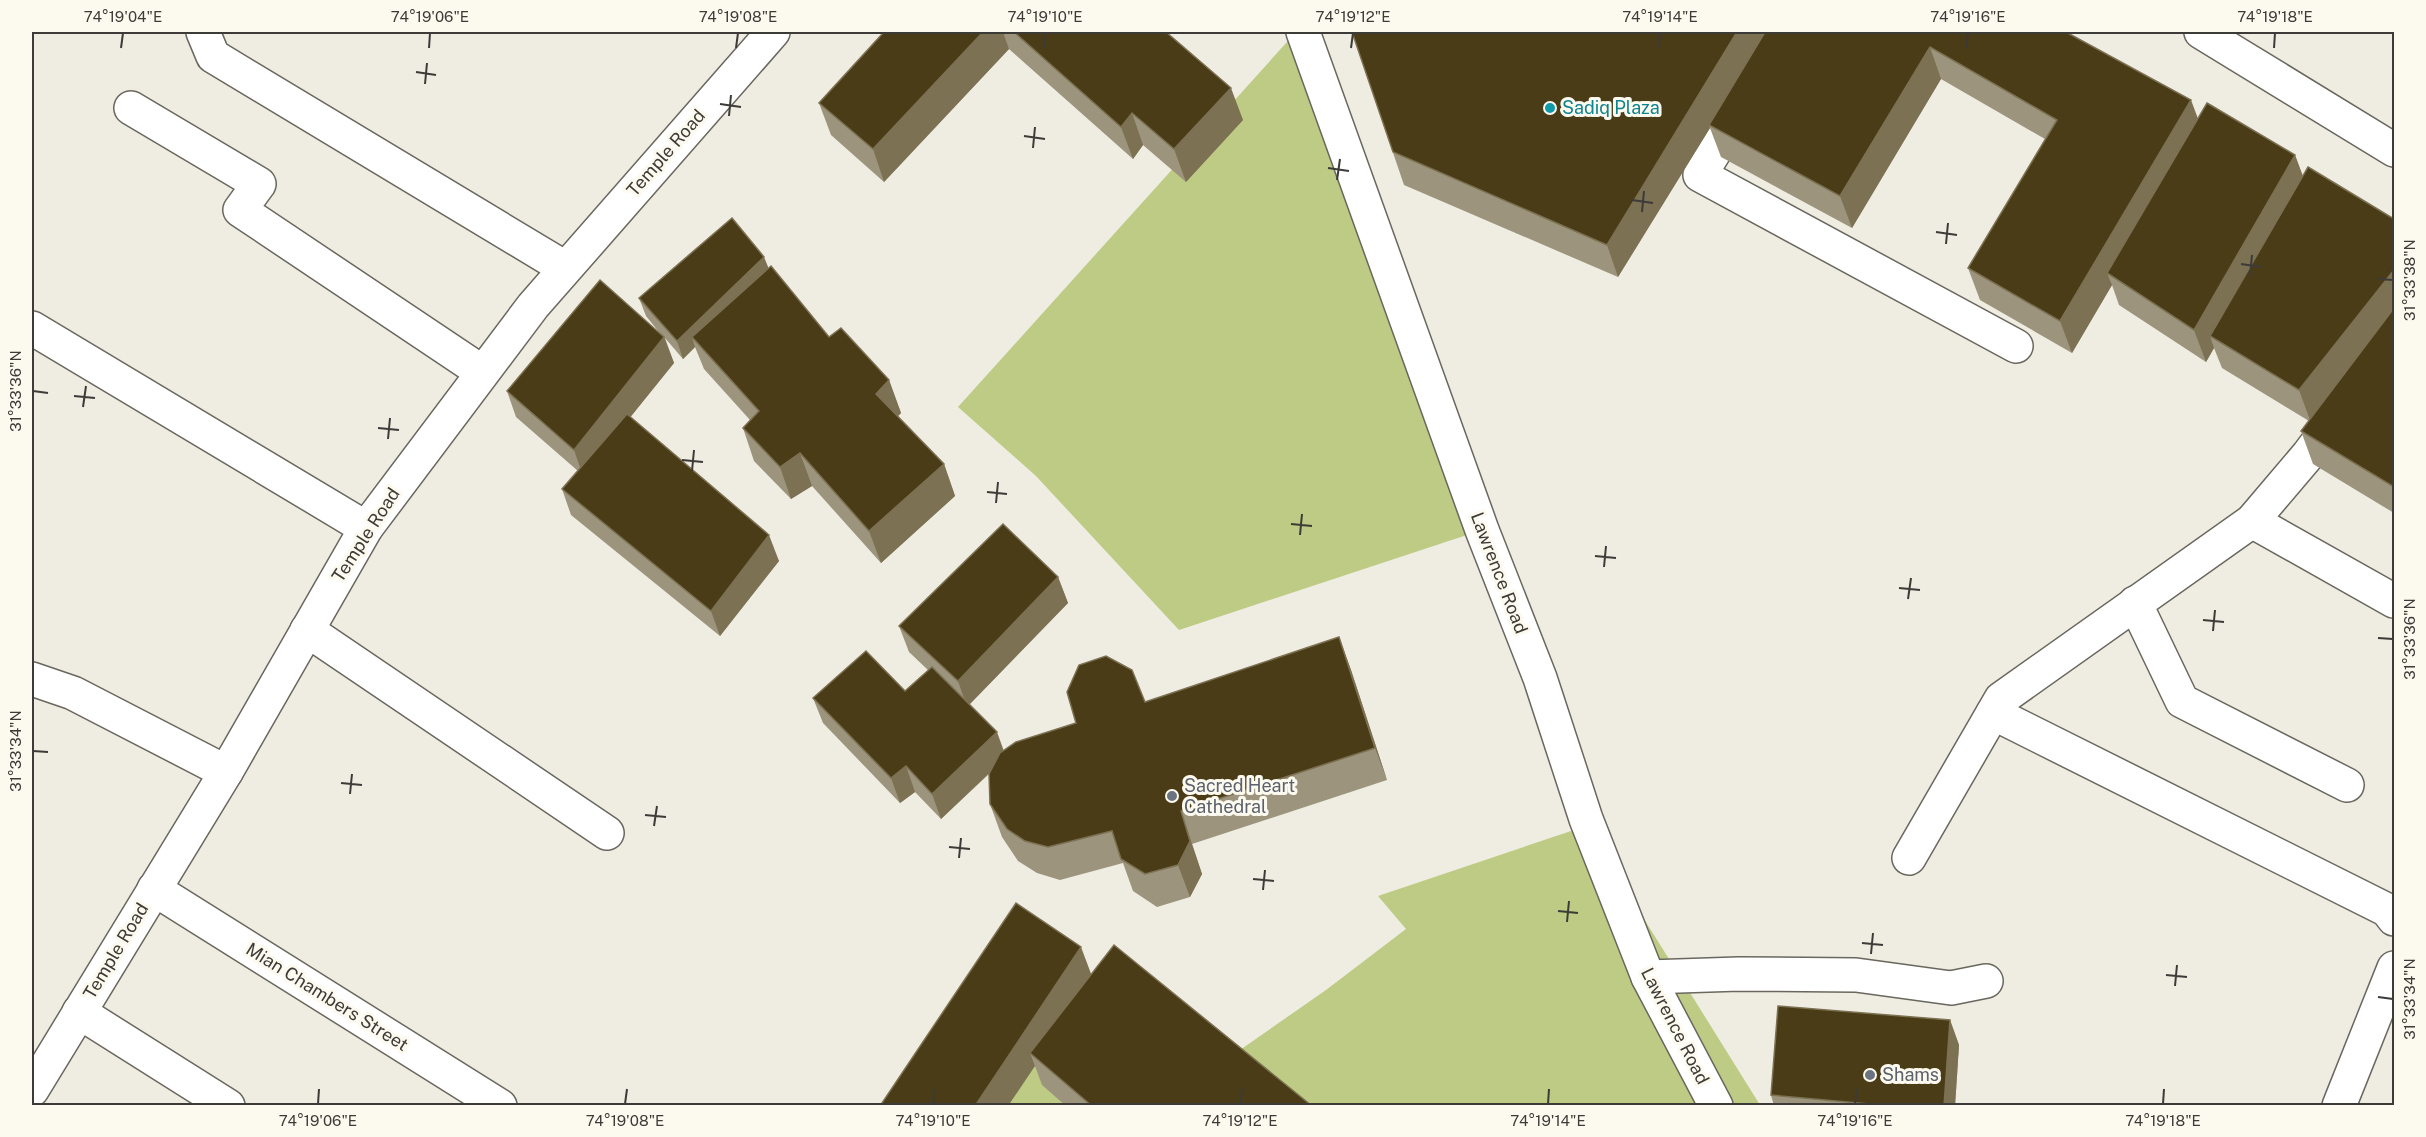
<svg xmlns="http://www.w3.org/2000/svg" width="2426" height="1137" viewBox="0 0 2426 1137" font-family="'Public Sans',sans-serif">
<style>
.green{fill:#bdcb84}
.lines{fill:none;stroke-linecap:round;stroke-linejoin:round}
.minor-casing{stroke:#6a675e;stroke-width:36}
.major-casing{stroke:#6a675e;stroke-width:36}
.minor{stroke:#fff;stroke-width:33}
.major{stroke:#fff;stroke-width:33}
.wall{fill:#9c947c}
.shaded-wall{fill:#7c7153}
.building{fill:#4a3c16;stroke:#7c7153;stroke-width:1.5}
.ticks{fill:none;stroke:#3d3b37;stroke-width:2}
.culture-dot{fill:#0f9aa8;stroke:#fcf9ef;stroke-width:2}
.worship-dot{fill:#6b7280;stroke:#fcf9ef;stroke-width:2}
.labels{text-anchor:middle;stroke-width:6;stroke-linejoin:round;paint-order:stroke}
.culture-label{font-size:18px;fill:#0d838f;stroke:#fcf9ef;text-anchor:start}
.street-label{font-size:18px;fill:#3d3b37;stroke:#fcf9ef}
.worship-label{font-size:18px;fill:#5b616d;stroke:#fcf9ef;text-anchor:start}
.neatline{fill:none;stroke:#3d3b37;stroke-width:2}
.ticks-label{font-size:15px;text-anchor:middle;fill:#3d3b37}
</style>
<rect width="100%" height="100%" fill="#efece2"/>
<g class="green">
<polygon points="1296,32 1482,530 1179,630 1036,476 958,407"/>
<polygon points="1586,826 1760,1105 914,1106 1093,979 1227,1059 1326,990 1406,929 1378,896"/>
</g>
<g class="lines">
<defs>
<g id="minor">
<polyline points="203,32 213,56 565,268"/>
<polyline points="1788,32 1700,175 2016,346"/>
<polyline points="2201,32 2394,150"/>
<polyline points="131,108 259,184 240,210 482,372"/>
<polyline points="32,328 366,528"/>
<polyline points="2252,521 2394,601"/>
<polyline points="2135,603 2182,701 2347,785"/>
<polyline points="307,630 607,833"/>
<polyline points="32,679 73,693 226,772"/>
<polyline points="1993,713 2387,910 2394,919"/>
<polyline points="1909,858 2001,699 2252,521 2308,455 2335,419"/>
<polyline points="154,889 500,1106"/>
<polyline points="1648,977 1739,974 1856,975 1951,988 1986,981"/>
<polyline points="79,1012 228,1106"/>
<polyline points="32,1090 226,772 366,528 533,306 773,32"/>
<polyline points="2339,1106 2394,968"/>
</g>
<polyline id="major" points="1303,32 1482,530 1540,678 1586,819 1648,977 1716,1106"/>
</defs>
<use href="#minor" class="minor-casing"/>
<use href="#major" class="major-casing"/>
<use href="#minor" class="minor"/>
<use href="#major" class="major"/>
</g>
<g class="wall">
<polygon points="884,32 1166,32 1243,120 1186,182 1143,145 1133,159 1009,49 884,182 831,135 819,103"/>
<polygon points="1352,32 2066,32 2198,119 2295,155 2303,176 2394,219 2394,513 2313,464 2301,431 2309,421 2222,368 2214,348 2206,362 2119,305 2112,285 2072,353 1980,300 1968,268 2045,139 1941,79 1852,228 1721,157 1710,128 1618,277 1404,185"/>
<polygon points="768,268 829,337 889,380 901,413 898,416 944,464 955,496 881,563 812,486 791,499 754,461 743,428 750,420 704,369 695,347 683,359 665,338 674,363 630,417 779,561 720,636 571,515 562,489 578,471 516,417 507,391 663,337 646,316 639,298"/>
<polygon points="1058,577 1068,603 969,705 1004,751 1145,702 1339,637 1351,670 1387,780 1192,844 1202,874 1190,897 1157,907 1133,891 1123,863 1060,880 1037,873 1018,861 1002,837 990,804 989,774 941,819 915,792 900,803 823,723 813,698 905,691 928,670 909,652 899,626"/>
<polygon points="1091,975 1312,1106 1066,1106 1042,1085 1035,1066 880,1106"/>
<polygon points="1950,1020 1959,1045 1955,1106 1774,1106 1771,1095"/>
</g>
<g class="shaded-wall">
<polygon points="983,32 1003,32 1009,49 884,182 873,149"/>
<polygon points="1737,32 1769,32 1709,125 1710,128 1618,277 1607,245"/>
<polygon points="1930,47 1941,79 1852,228 1840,196"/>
<polygon points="1231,88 1243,120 1186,182 1174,149"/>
<polygon points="2191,100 2203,132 2107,273 2112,285 2072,353 2060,321"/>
<polygon points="1132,113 1143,145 1133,159 1121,127"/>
<polygon points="2295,155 2307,188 2210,336 2214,348 2206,362 2194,330"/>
<polygon points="764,257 771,274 692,337 695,347 683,359 677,341"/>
<polygon points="2394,270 2394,317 2311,423 2299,390"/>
<polygon points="664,337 674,363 583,476 574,450"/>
<polygon points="889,380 901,413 888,426 876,394"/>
<polygon points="800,453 812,486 791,499 780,467"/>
<polygon points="944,464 955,496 881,563 869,531"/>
<polygon points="769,535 779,561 720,636 711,611"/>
<polygon points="1058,577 1068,603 967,707 958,681"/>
<polygon points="1339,637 1351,670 1387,780 1375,748"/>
<polygon points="997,732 1006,757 941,819 932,794"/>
<polygon points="906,766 915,792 900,803 891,778"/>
<polygon points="1181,811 1202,874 1190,897 1178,865"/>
<polygon points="1081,947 1093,979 1030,1053 1035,1066 1008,1106 975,1106"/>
<polygon points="1950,1020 1959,1045 1955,1106 1944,1106"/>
</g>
<g class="building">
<polygon points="884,32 983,32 873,149 819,103"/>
<polygon points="1014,32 1166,32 1231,88 1174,149 1132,113 1121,127"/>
<polygon points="1352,32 1737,32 1607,245 1393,152"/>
<polygon points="1765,32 2066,32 2191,100 2060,321 1968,268 2057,120 1930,47 1840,196 1709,125"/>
<polygon points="2207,103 2295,155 2194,330 2107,273"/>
<polygon points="2308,167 2394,219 2394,270 2299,390 2210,336"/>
<polygon points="732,218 764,257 677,341 639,298"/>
<polygon points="771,266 829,337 841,328 889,380 876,394 944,464 869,531 800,453 780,467 743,428 759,411 692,337"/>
<polygon points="600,280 664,337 574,450 507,391"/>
<polygon points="2394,308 2394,487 2301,431"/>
<polygon points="627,414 769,535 711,611 562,489"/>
<polygon points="1003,524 1058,577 958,681 899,626"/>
<polygon points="1339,637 1375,748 1181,811 1190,841 1178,865 1145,874 1121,859 1112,831 1048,847 1025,841 1007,829 990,804 989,774 1000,753 1016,742 1076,723 1067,692 1079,665 1106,656 1132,670 1145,702"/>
<polygon points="866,651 905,691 932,667 997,732 932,794 906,766 891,778 813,698"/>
<polygon points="1016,903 1081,947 975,1106 880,1106"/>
<polygon points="1114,945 1312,1106 1092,1106 1030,1053"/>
<polygon points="1778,1006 1950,1020 1944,1106 1892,1106 1771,1095"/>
</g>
<path class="ticks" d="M 121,48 L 123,33M 429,48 L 430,33M 736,48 L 738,33M 1044,48 L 1045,33M 1351,48 L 1353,33M 1659,48 L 1660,33M 1966,48 L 1968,33M 2274,48 L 2275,33M 416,72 L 436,75M 425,84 L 427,63M 720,104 L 741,107M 729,116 L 731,95M 1024,136 L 1045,139M 1033,148 L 1035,127M 1328,168 L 1349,171M 1337,180 L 1340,159M 1632,200 L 1653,203M 1642,212 L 1644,191M 1936,232 L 1957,235M 1946,244 L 1948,223M 2241,264 L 2261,267M 2250,276 L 2252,255M 2378,279 L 2393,280M 33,391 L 48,393M 74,396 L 95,398M 83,407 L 86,386M 378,428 L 399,430M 388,439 L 390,418M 682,460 L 703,462M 692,471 L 694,450M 987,492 L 1007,494M 996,503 L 998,482M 1291,524 L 1312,526M 1300,535 L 1302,514M 1595,556 L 1616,558M 1604,567 L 1606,546M 1899,588 L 1920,590M 1908,599 L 1911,578M 2203,620 L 2224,622M 2213,631 L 2215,610M 2378,638 L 2393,639M 33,751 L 48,752M 341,783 L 362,785M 350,794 L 352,774M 645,815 L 666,817M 654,826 L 657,806M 949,847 L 970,849M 959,858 L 961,838M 1253,879 L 1274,881M 1263,890 L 1265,870M 1558,911 L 1578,913M 1567,922 L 1569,901M 1862,943 L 1883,945M 1871,954 L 1873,933M 2166,975 L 2187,977M 2175,986 L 2177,965M 2378,997 L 2393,999M 318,1104 L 319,1089M 625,1104 L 627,1089M 933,1104 L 934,1089M 1240,1104 L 1242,1089M 1548,1104 L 1549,1089M 1855,1104 L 1857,1089M 2163,1104 L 2164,1089"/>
<circle class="culture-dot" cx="1550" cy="108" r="6"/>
<g class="worship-dot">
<circle cx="1172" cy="796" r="6"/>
<circle cx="1870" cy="1075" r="6"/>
</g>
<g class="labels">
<g class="culture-label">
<text x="1562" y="114">Sadiq Plaza</text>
</g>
<g class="street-label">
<text transform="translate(666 153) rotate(-49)" y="6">Temple Road</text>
<text transform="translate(366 535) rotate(-57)" y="6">Temple Road</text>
<text transform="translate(1499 573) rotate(69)" y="6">Lawrence Road</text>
<text transform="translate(116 951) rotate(-59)" y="6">Temple Road</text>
<text transform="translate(327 997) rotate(32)" y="6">Mian Chambers Street</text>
<text transform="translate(1675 1026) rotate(63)" y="6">Lawrence Road</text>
</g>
<g class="worship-label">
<text x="1184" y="792">Sacred Heart<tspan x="1184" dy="21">Cathedral</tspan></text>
<text x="1882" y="1081">Shams</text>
</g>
</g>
<rect width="2426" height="1137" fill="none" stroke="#fcf9ef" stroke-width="66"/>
<rect x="33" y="33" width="2360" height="1071" class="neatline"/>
<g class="ticks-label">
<text x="123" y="22">74°19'04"E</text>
<text x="430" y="22">74°19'06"E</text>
<text x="738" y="22">74°19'08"E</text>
<text x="1045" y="22">74°19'10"E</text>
<text x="1353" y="22">74°19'12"E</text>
<text x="1660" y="22">74°19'14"E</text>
<text x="1968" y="22">74°19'16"E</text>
<text x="2275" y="22">74°19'18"E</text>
<text transform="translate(2410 280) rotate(-90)" y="5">31°33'38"N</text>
<text transform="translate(16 391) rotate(-90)" y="5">31°33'36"N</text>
<text transform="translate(2410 639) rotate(-90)" y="5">31°33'36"N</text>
<text transform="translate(16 751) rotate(-90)" y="5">31°33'34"N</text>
<text transform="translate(2410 999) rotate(-90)" y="5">31°33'34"N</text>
<text x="318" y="1126">74°19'06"E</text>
<text x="625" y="1126">74°19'08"E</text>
<text x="933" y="1126">74°19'10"E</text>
<text x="1240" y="1126">74°19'12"E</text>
<text x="1548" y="1126">74°19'14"E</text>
<text x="1855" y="1126">74°19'16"E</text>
<text x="2163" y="1126">74°19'18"E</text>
</g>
</svg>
